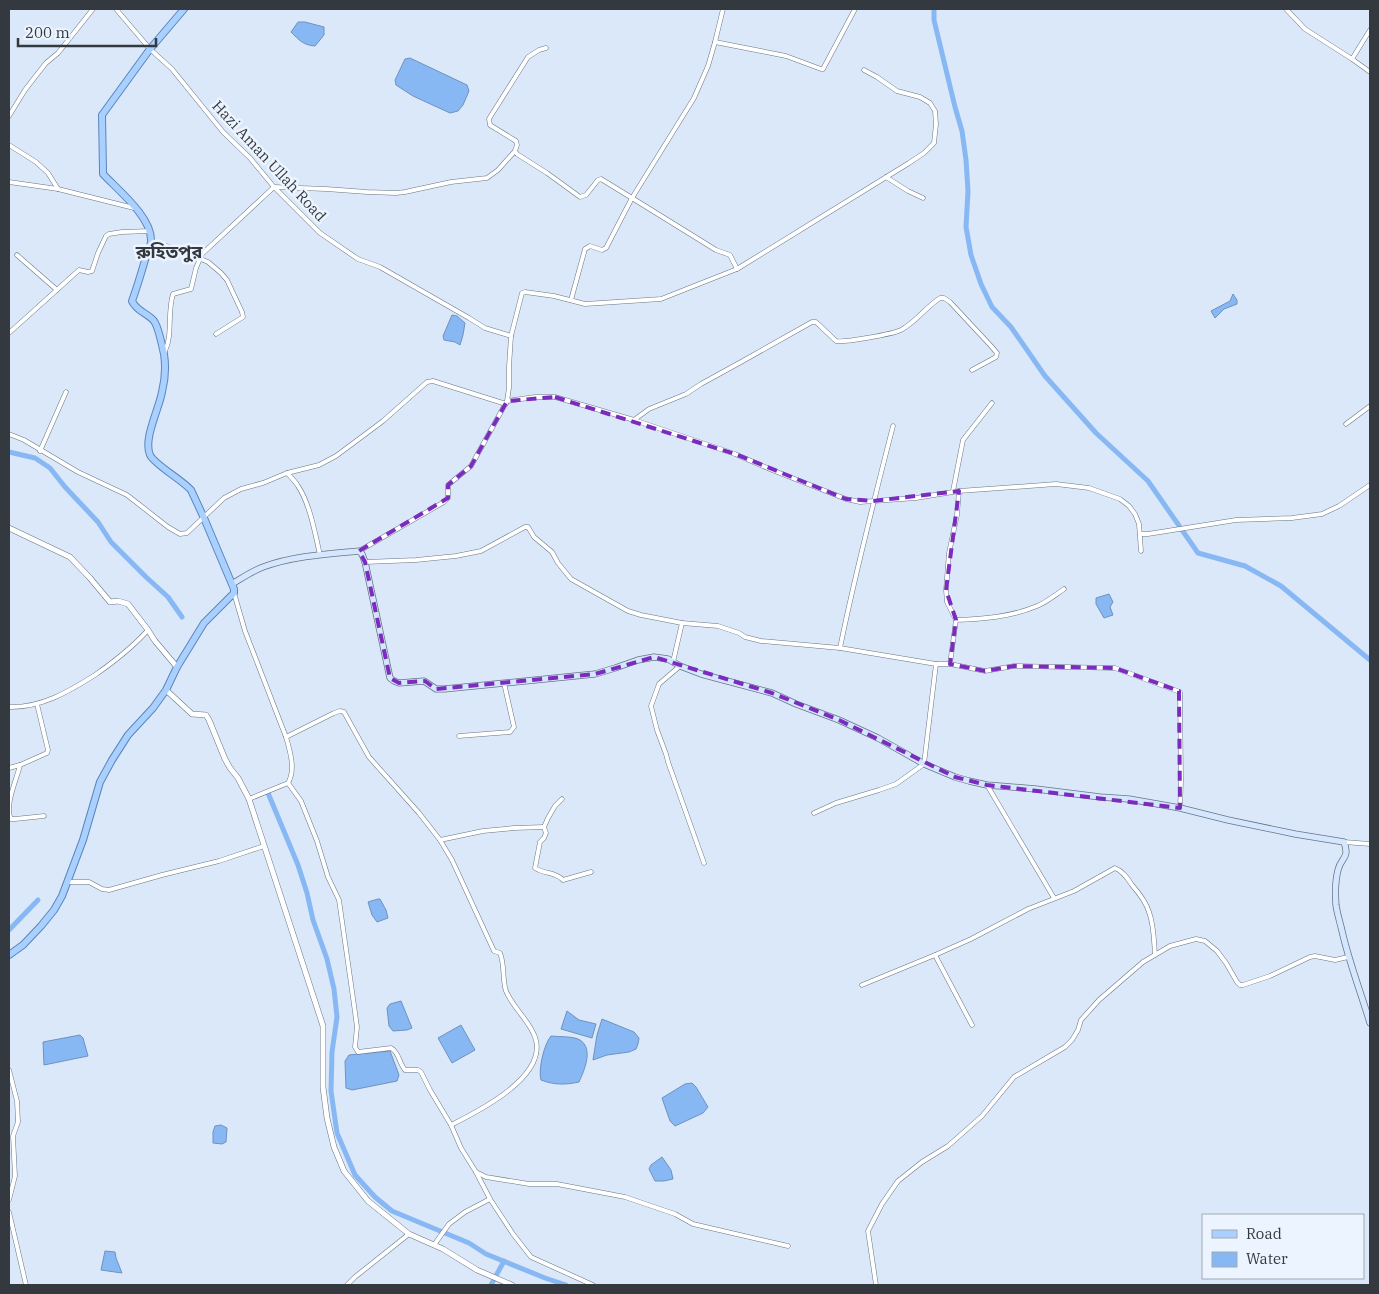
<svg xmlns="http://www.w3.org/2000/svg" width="1379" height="1294" viewBox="0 0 1379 1294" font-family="'IBM Plex Serif','Noto Sans Bengali',serif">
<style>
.water{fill:#88b8f4;stroke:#6e92be}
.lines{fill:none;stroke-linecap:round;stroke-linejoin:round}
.canal{stroke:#88b8f4;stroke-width:5}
.minor-casing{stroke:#697584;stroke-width:5}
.tertiary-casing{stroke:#697584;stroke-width:6}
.secondary-casing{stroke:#697584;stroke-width:7}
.primary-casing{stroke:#5b86bb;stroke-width:8}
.minor{stroke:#fff;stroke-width:4}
.tertiary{stroke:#fff;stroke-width:5}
.secondary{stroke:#d4e7ff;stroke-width:5.5}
.primary{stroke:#a9d0fe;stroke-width:6}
.marked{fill:none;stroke:#7b2cbf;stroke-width:4;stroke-dasharray:10 6;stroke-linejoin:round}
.labels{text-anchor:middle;stroke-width:5;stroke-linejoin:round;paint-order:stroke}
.street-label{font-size:15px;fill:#33393f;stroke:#ecf4ff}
.quarter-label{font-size:18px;font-weight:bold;fill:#33393f;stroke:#ecf4ff}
</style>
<rect width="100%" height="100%" fill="#dae8f9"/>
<g class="water">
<path d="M 298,22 L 305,22 L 324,27 L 324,35 L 315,46 C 303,45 299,40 291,32 Z"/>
<polygon points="410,58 467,85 469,91 463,105 458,111 450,113 413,96 396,85 395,80 405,59"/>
<polygon points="1233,294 1237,300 1237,304 1224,309 1215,318 1211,311 1230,301"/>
<polygon points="452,315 457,316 465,323 463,335 460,345 455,342 444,340 443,336"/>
<polygon points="1109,594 1113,602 1110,607 1113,615 1104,618 1096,604 1096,598"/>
<polygon points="378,899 380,899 386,910 388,918 377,922 372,915 368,902"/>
<polygon points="401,1001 412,1028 407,1030 393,1031 389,1026 387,1008 390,1004"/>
<polygon points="567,1011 579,1020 596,1024 592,1038 561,1029"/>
<polygon points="602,1019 634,1032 639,1038 638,1044 636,1049 629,1052 607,1055 593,1060 597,1035"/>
<polygon points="461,1025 475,1050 452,1063 438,1038"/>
<polygon points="80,1035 83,1038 88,1056 44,1065 43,1042"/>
<path d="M 551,1036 C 560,1037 573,1036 580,1040 C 594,1049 584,1071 579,1082 C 565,1085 554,1085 541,1080 C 538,1070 544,1044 551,1036 Z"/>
<polygon points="390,1051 399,1075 397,1081 352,1090 346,1088 345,1061 349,1055"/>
<polygon points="692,1083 696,1087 708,1107 703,1113 675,1126 670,1121 662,1098 685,1084"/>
<polygon points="221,1125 227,1128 226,1142 222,1144 213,1143 213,1132 215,1126"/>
<polygon points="662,1157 671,1170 673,1179 664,1181 655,1181 649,1169 651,1165"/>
<polygon points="105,1251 115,1252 116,1258 122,1273 101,1270"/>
</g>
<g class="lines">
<g class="canal">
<polyline points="934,9 934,20 955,107 962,131 966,160 968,191 966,227 971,255 981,284 992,307 1011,327 1045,376 1096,433 1148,481 1198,553 1245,566 1281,586 1370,660"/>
<polyline points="9,452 35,458 50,468 65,487 98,522 111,542 146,577 168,597 182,617"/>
<polyline points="268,793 298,865 307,893 313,920 327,959 334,989 337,1017 332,1052 331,1091 337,1133 355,1175 375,1197 392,1211 469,1243 486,1254 545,1278 566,1285"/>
<polyline points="9,930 38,900"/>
<polyline points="491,1285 504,1261"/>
</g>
<defs>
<g id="minor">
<polyline points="116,9 150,49 172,69 223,132 250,158 274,187 320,233 358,259 380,267 469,318 485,328 511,336"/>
<polyline points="1286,9 1305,29 1352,59 1370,72"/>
<polyline points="715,42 786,56 821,69 823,69 855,9"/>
<polyline points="546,48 539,50 528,57 492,114 489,119 490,125 516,141 517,145 515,151 517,154 547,173 580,197 586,195 598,180 601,179 632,198 694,98 708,66 715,42 723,9"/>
<polyline points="1352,59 1370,30"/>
<polyline points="9,116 25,90 35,77 46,63 58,53 93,9"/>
<polyline points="9,145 36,162 48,173 58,189"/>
<polyline points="886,177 908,191 923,198"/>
<polyline points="9,182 58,189 134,208"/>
<polyline points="151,242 177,249 208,262 221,273 227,280 242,312 243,317 216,334"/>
<polyline points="17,255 57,290"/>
<polyline points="571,300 585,249 590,246 602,250 606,248 632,198 716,250 730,255 737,269"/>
<polyline points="9,333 79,270 88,272 92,271 98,253 106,236 109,234 122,232 150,231"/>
<path d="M 165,351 C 173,335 167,313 173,294 L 191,289 L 196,268 L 202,254 L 274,187 L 326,189 L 367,192 L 396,193 L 405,192 L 451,182 L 487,178 L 498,170 L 515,151"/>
<polyline points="507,401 535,397 555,397 634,420 735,454 772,470 846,499 860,502 916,498 959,491 1056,484 1089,488 1120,499 1129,506 1135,514 1139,524 1141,551"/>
<path d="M 634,420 L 649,409 L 686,394 L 701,384 L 741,362 L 812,322 L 816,322 L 836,341 C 843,343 893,334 901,330 C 916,322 926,307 940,298 L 944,298 L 950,302 L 991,346 L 997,353 L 996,357 L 972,370"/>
<polyline points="1346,424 1370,406"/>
<polyline points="9,434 24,440 78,472 127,495 168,527 180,534 187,533 224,498 241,489 263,483 287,473 319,465 336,456 383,421 427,382 433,381 506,404"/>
<polyline points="40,451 66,392"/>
<path d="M 287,473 C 291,477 295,481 298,486 C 310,504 315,533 320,555"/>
<polyline points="953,491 963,440 992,403"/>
<polyline points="1140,534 1148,534 1236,520 1292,518 1322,514 1339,506 1370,485"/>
<polyline points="359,551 444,502 448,498 448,485 471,466 507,401 509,388 509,367 511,336 522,293 525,292 554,296 585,304 661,299 737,269 909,163 924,153 934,143 936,124 935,111 930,103 920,97 897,91 877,77 864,70"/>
<polyline points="365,562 416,560 456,556 481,551 525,527 528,527 534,537 552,552 558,563 571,579 628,611 641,615 682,623"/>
<path d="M 234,593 L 245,631 L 286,737 C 290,751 296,770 288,783 L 249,799"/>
<polyline points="956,620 947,602 946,590 949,553 957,515 959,491"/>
<path d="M 840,648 C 855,574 874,500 893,426"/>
<polyline points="673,662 682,623 718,626 739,633 745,637 761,641 840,648 936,664 950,664 985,671 1014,666 1115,668 1180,692 1181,781 1180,808"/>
<path d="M 950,664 L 956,620 C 983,619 1011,617 1037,606 C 1047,602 1055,595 1064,589"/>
<polyline points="680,666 659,684 651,706 657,730 666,754 668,762 704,863"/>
<path d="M 9,707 C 41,708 68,692 95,675 C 115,661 132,648 148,630"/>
<polyline points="459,736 510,732 514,727 504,683"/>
<path d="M 286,737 L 334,713 L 340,711 L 344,712 L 369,757 L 419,813 L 440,840 L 452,860 L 494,951 L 500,953 C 505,965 502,979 506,991 C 513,1008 529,1020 535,1037 C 549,1076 479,1111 451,1125"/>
<path d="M 20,765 C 17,779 4,806 11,819 L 15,819 L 44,816"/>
<polyline points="9,768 20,765 47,753 48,750 37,704"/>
<path d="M 288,783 L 301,801 L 317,841 L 328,877 L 339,900 L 353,998 L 357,1027 L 355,1047 L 358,1052 L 391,1048 C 399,1052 399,1063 405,1070 L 418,1070 L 421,1072 L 430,1090 L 451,1125 L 461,1148 L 476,1172 L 486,1177 L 529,1184 L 557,1184 L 625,1197 L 675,1214 L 693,1224 L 788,1246"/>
<polyline points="987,785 1054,898"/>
<path d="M 562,799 L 555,806 L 548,818 L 544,827 L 546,833 L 544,838 L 540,842 L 535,868 C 544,874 556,872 563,880 L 591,872"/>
<polyline points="814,813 836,803 879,790 896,784 924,764 936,664"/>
<polyline points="440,840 483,831 514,828 544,827"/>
<polyline points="1344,842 1370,844"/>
<polyline points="69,882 89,882 102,889 109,890 162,875 219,861 264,846"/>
<polyline points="935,955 972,1025"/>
<path d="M 862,985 L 935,955 L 971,939 L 1028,909 L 1074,891 L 1115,868 C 1123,871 1128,879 1132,885 C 1139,893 1146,902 1149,912 C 1154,925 1154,941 1155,955"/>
<polyline points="9,1070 17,1101 18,1122 13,1136 15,1176 9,1200"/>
<polyline points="476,1172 490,1199 513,1234 531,1257 593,1285"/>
<polyline points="9,1212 26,1285"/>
<polyline points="434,1245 449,1224 465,1212 490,1199"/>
<polyline points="347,1285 355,1277 409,1234"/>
<polyline points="876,1285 868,1231 882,1204 898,1181 922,1162 948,1146 982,1116 1014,1077 1065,1047 1072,1040 1078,1030 1081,1020 1099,1000 1143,962 1170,946 1196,939 1205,941 1217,951 1226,963 1237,982 1240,985 1243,985 1270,976 1310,957 1315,956 1335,960 1348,957"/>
</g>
<g id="tertiary">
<polyline points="9,528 70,557 90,578 110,602 118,601 128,604 148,630 155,641 177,667"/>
<polyline points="166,690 192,714 206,715 209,720 225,759 230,768 238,778 249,799 323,1026 323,1087 327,1118 334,1147 344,1171 368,1201 409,1234 443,1249 477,1270 512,1285"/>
</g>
<path id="secondary" d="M 232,584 C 242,578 252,571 263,567 C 293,556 327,554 359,551 L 362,554 L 365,562 L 390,678 L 394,681 L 399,683 L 424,681 L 436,689 L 444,689 L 595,674 L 615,668 L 638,660 L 654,657 L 668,659 L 680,666 L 701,674 L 772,693 L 796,704 L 839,720 L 878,738 L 924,764 L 955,777 L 969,781 L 987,785 L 1036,789 L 1100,797 L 1129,799 L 1180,808 L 1228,820 L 1295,834 L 1344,842 C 1350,859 1341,857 1338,870 C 1335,882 1335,893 1336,905 C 1337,913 1340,922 1342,931 C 1349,962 1361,993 1370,1023"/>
<path id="primary" d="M 9,955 L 23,945 L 41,926 L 54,910 L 62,896 L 83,840 L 100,782 L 112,760 L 128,735 L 153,708 L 166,690 L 177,667 L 204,623 L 234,593 L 234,589 L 204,518 L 191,490 C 181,479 155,465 150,455 C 143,439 159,409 162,392 C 165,380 166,367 164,354 C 162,346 159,328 154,321 C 148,313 137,312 132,301 C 137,287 141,274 145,260 C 147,254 150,248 151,242 C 153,218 118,190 103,174 L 103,170 L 102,115 L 150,49 L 184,9"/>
</defs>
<use href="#minor" class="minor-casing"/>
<use href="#tertiary" class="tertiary-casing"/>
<use href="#secondary" class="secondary-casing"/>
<use href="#primary" class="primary-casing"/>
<use href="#minor" class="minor"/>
<use href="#tertiary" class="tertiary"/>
<use href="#secondary" class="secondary"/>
<use href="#primary" class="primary"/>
</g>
<path class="marked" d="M 555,397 L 735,454 L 846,499 L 873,501 L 959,491 L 946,590 L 956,620 L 950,664 L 985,671 L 1014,666 L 1115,668 L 1179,691 L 1180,808 L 987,785 L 955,777 L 839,720 L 772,693 L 654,657 L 595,674 L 436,689 L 425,681 L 399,683 L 390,678 L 365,562 L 359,551 L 448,498 L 448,485 L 471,466 L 507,401 Z"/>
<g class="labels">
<g class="street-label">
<text transform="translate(269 161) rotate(47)" y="5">Hazi Aman Ullah Road</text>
</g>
<g class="quarter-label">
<text x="169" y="258">রুহিতপুর</text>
</g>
</g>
<rect width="1379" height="1294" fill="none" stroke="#33393f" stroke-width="20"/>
<rect x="1202" y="1214" width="162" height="65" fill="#ecf4ff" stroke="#a2a9b2"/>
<rect x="1212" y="1230" width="25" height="8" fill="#a9d0fe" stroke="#a2a9b2"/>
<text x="1246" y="1239" font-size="15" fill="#33393f">Road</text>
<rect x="1212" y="1252" width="25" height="15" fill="#88b8f4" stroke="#a2a9b2"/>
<text x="1246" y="1264" font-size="15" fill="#33393f">Water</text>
<path d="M18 38v8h138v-8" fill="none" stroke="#33393f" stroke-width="2.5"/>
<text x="25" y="38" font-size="15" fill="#33393f" stroke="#ecf4ff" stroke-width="4" paint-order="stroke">200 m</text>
</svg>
